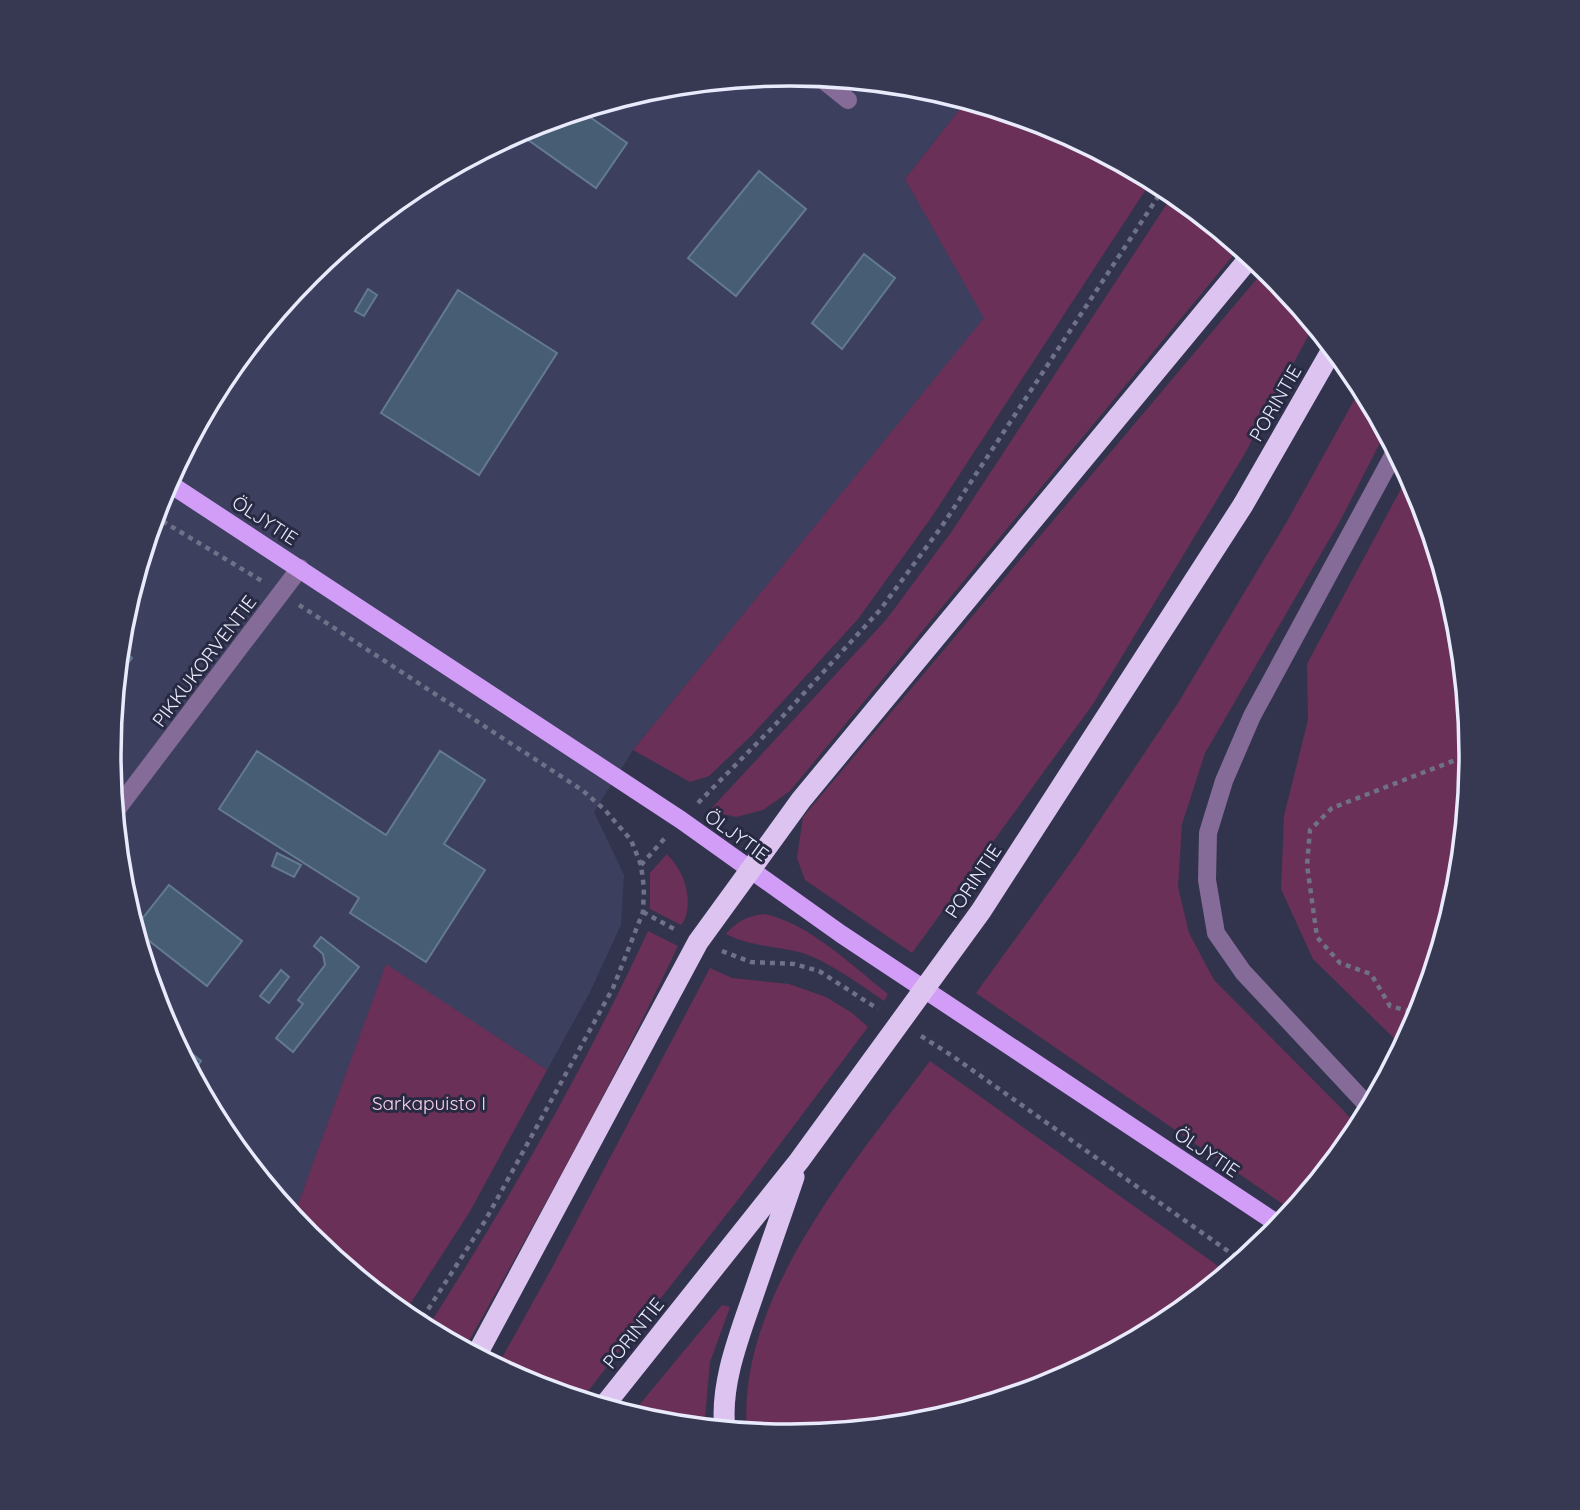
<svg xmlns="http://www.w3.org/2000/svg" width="1580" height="1510" viewBox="0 0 1580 1510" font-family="Quicksand,sans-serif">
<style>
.built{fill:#3c3f5e}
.green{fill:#6b3057}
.building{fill:#465d73;stroke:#637a91;stroke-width:2}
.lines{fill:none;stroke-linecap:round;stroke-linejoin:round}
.path{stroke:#6f7188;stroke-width:4.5;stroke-dasharray:5 5;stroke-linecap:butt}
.minor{stroke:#856b97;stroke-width:18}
.major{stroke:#d29df7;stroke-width:18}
.highway{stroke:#ddc4f0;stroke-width:21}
.labels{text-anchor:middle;stroke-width:6;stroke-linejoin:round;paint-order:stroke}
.street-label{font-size:19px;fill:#e9ebfc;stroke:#282a43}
.park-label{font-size:19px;fill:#fbd4eb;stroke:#282a43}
.rim{fill:none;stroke:#e9ebfc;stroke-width:3.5}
</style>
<rect width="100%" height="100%" fill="#32344e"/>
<polygon class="built" points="790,74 923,87 967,100 905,179 985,318 633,750 594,812 624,875 621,925 590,992 547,1070 386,965 293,1218 223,1133 160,1015 122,888 109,755 122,622 161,494 224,376 308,273 412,188 530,125 657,87"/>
<g class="green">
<polygon points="967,100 1051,126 1152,180 931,518 858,619 751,736 709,776 690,782 633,750 984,318 905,179"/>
<polygon points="1174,193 1240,247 790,791 763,810 736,817 709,811 886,620 952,531"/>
<polygon points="1266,268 1314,325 1244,455 1093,704 912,953 805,880 797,858 803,817"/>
<polygon points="1362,386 1386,431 1340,521 1205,753 1182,824 1178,887 1189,933 1214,980 1343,1110 1359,1128 1293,1211 976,993 1077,854 1178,703 1289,518"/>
<polygon points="1409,474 1420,495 1458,622 1471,755 1458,888 1419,1016 1403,1047 1313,959 1281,889 1284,816 1308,720 1307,664"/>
<path d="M 667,854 C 671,859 677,865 680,872 C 688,884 692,914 681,925 L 650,909 L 650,873 Z"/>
<path d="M 765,914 C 810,924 852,966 888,994 L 884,1001 C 863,986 823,958 799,952 C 773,946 750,946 726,934 C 738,921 747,916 765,914 Z"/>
<path d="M 648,931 L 678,946 C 613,1084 538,1217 464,1350 L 426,1330 C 508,1202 584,1069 648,931 Z"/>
<polygon points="386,964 547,1070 469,1213 403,1315 308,1237 293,1218"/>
<polygon points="710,968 732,978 789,984 826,997 852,1013 868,1027 744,1192 581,1400 529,1384 497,1367 553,1266"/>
<path d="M 930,1061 L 1228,1273 L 1168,1322 L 1050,1385 L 923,1423 L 790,1436 L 747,1432 C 736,1297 854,1164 930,1061 Z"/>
<polygon points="722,1305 730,1307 710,1362 704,1428 657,1423 631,1415"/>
</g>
<g class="building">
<polygon points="580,110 627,143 596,188 517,132 530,125"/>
<polygon points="759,171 806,209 736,296 688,258"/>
<polygon points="864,254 895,278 842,349 812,323"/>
<polygon points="368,289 377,295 364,316 355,311"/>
<polygon points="458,290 557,353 479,475 381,413"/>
<polygon points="119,648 132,658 116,679"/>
<polygon points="257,751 386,835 440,751 485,780 444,844 485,870 426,962 350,913 359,898 219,809"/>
<polygon points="277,853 301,865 294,877 272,866"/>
<polygon points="169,885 242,941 207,986 134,929"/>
<polygon points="321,937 359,967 293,1052 276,1038 303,1004 298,1000 325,965 323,954 314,946"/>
<polygon points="281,970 289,977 269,1003 260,996"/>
<polygon points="173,1039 201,1061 192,1074"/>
</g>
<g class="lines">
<g class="path">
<polyline points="154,516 262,581"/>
<polyline points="1451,597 1445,618 1458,680 1466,701"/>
<polyline points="299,605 582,790 605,810 631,840 641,865 644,888 643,912 613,988 485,1221 418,1325"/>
<polyline points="1468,754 1470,742"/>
<polyline points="698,803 773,727 880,610 942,526 1165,186"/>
<polyline points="641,865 665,838"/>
<polyline points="643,912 676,930"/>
<polyline points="722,951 751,962 794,964 819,971 878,1009"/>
<polyline points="1420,1014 1390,1006 1371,974 1340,963 1317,937 1307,865 1310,830 1332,808 1471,754"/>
<polyline points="921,1036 951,1055 1242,1261"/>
</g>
<g class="minor">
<polyline points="818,76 848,100"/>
<polyline points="114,813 300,568"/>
<polyline points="1370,1108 1243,972 1216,933 1207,880 1208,833 1224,781 1252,716 1396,450"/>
</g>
<polyline class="major" points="167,482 681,820 841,934 1281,1226"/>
<g class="highway">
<polyline points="476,1356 698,942 801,800 1251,256"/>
<polyline points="603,1407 799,1161 981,911 1243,505 1333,348"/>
<path d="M 725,1430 C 719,1382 742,1329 757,1284 C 769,1249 782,1213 794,1177"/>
</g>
</g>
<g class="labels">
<g class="street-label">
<text transform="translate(1275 403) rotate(-60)" y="7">PORINTIE</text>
<text transform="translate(265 520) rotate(33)" y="7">ÖLJYTIE</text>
<text transform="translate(204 661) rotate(-53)" y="7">PIKKUKORVENTIE</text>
<text transform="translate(737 835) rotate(36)" y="7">ÖLJYTIE</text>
<text transform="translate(973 881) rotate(-56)" y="7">PORINTIE</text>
<text transform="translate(1207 1152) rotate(34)" y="7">ÖLJYTIE</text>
<text transform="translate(633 1333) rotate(-51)" y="7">PORINTIE</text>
</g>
<g class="park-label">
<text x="429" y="1110">Sarkapuisto I</text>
</g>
</g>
<path d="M0 0H1580V1510H0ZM121 755a669 669 0 1 1 1338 0a669 669 0 1 1-1338 0Z" fill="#373952" fill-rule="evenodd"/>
<path class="rim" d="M121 755a669 669 0 1 1 1338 0a669 669 0 1 1-1338 0Z"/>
</svg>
